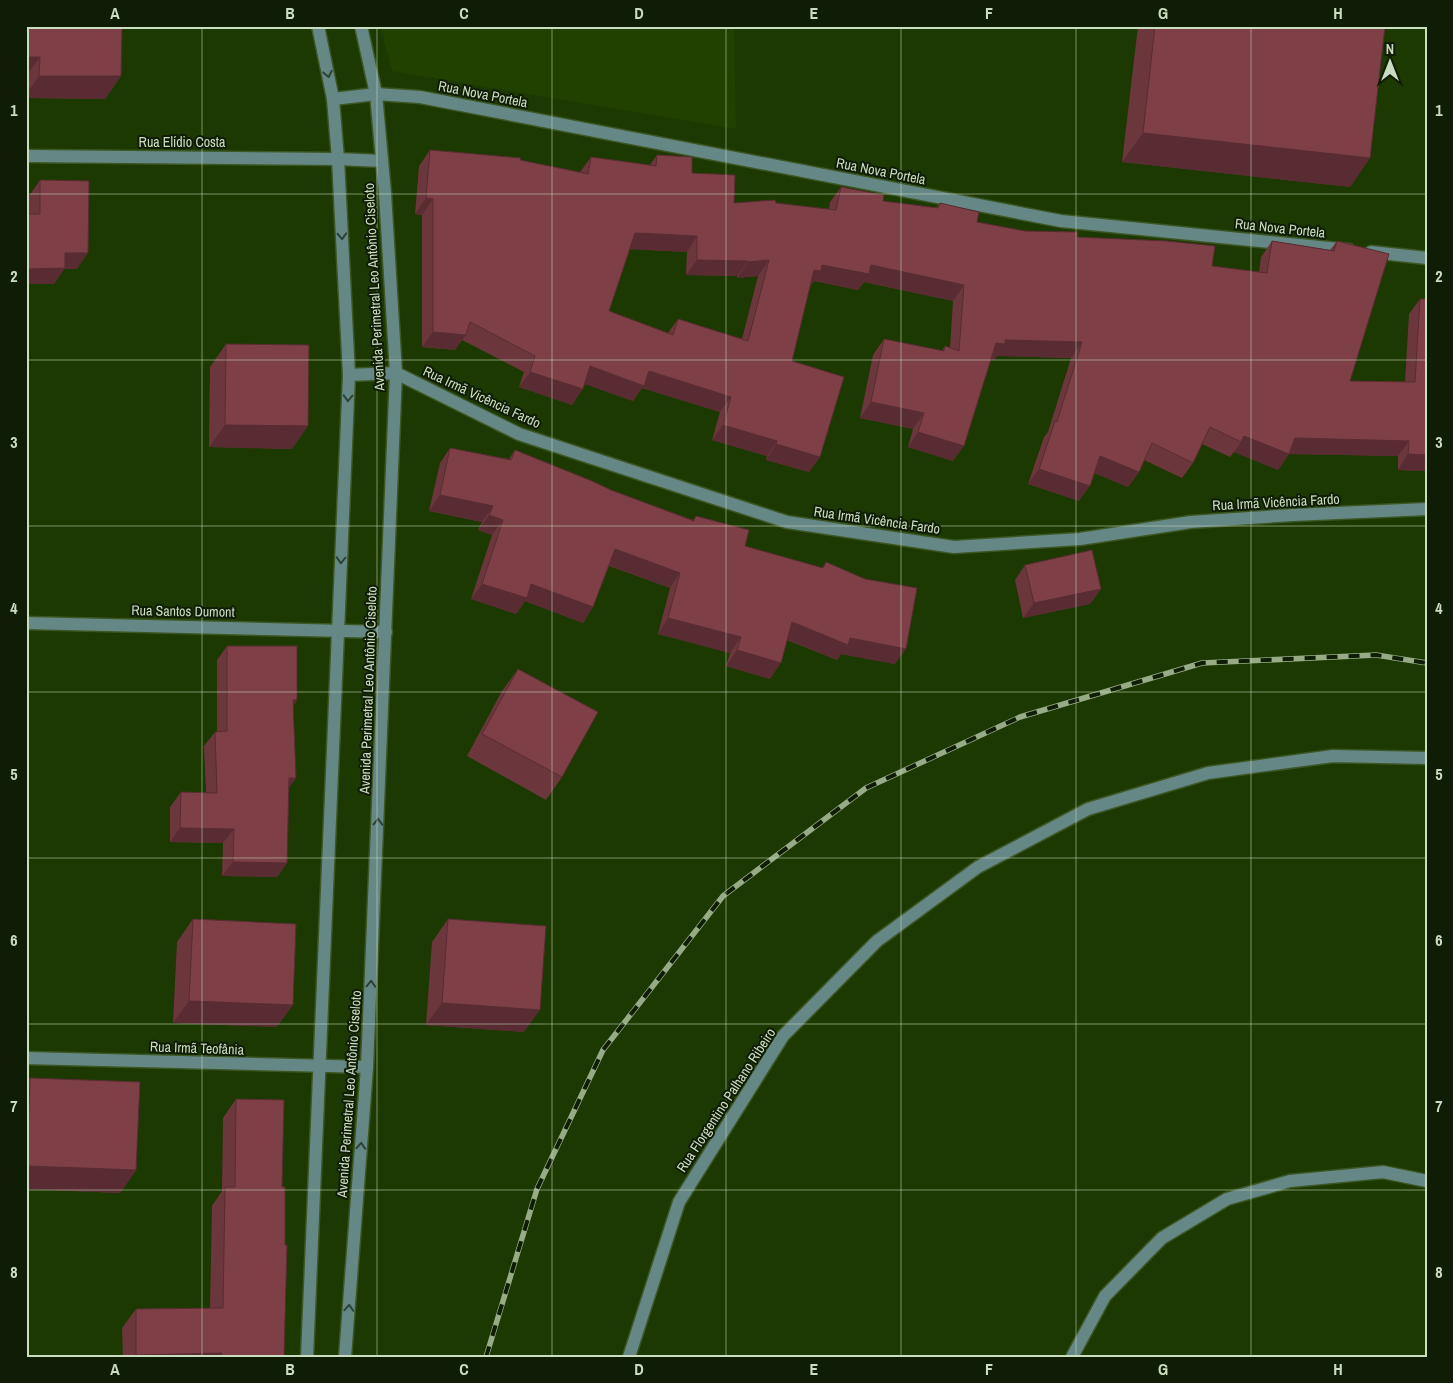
<svg xmlns="http://www.w3.org/2000/svg" width="1453" height="1383" viewBox="0 0 1453 1383" font-family="'Archivo Narrow',sans-serif">
<style>
.built{fill:#214100}
.lines{fill:none;stroke-linecap:round;stroke-linejoin:round}
.minor-casing{stroke:#3c5723;stroke-width:15}
.minor{stroke:#658887;stroke-width:12}
.rail-casing{stroke:#96ab86;stroke-width:5.5}
.rail{stroke:#0f1c06;stroke-width:4;stroke-dasharray:11;stroke-linecap:butt}
.wall{fill:#6c363d;fill-rule:evenodd}
.shaded-wall{fill:#582c32}
.building{fill:#7e3f47;stroke:#582c32;fill-rule:evenodd}
.oneway{stroke:#2d4233}
.grid{fill:none;stroke:#cbddc0;stroke-width:1;stroke-opacity:0.55}
.labels{text-anchor:middle;stroke-width:4;stroke-linejoin:round;paint-order:stroke}
.street-label{font-size:14px;fill:#cbddc0;stroke:#0f1c06}
.neatline{fill:none;stroke:#cbddc0;stroke-width:2}
.grid-label{font-size:16px;text-anchor:middle;font-weight:bold;fill:#cbddc0}
</style>
<rect width="100%" height="100%" fill="#1c3901"/>
<polygon class="built" points="380,26 734,26 736,129 392,71"/>
<g class="lines">
<defs>
<g id="minor">
<polyline points="333,99 376,94 420,97 1061,221 1349,250"/>
<polyline points="26,156 338,159 382,161"/>
<polyline points="1371,252 1427,258"/>
<polyline points="349,375 396,373 519,434 787,522 954,547 1080,539 1191,522 1293,515 1427,509"/>
<polyline points="26,623 386,632"/>
<polyline points="26,1058 367,1067"/>
<polyline points="307,1357 349,375 338,159 333,99 318,26"/>
<polyline points="345,1357 367,1067 396,373 385,193 376,94 361,26"/>
<polyline points="629,1357 679,1202 783,1036 877,941 978,867 1088,809 1208,773 1333,756 1427,758"/>
<polyline points="1072,1357 1105,1296 1162,1238 1227,1199 1290,1181 1383,1172 1427,1181"/>
</g>
</defs>
<use href="#minor" class="minor-casing"/>
<use href="#minor" class="minor"/>
<defs>
<polyline id="rail" points="486,1357 537,1189 603,1050 723,896 866,788 1020,717 1202,663 1376,655 1427,663"/>
</defs>
<use href="#rail" class="rail-casing"/>
<use href="#rail" class="rail"/>
</g>
<g class="wall">
<polygon points="26,26 121,76 105,99 26,98"/>
<polygon points="1138,26 1385,26 1370,158 1350,187 1122,162"/>
<path d="M 430,150 L 520,160 L 580,172 L 591,157 L 650,165 L 657,155 L 692,173 L 734,203 L 776,203 L 829,209 L 830,202 L 841,187 L 883,201 L 936,208 L 940,203 L 977,222 L 1025,231 L 1077,237 L 1212,266 L 1259,272 L 1261,257 L 1272,241 L 1330,250 L 1337,241 L 1350,381 L 1405,382 L 1409,314 L 1420,299 L 1427,471 L 1398,470 L 1398,456 L 1289,454 L 1278,470 L 1234,452 L 1230,457 L 1202,444 L 1193,463 L 1182,478 L 1144,460 L 1139,472 L 1128,487 L 1094,473 L 1079,501 L 1028,484 L 1044,437 L 1048,432 L 1071,358 L 997,356 L 994,360 L 991,359 L 953,461 L 908,447 L 913,429 L 860,418 L 873,355 L 884,339 L 942,351 L 945,346 L 950,348 L 953,301 L 864,282 L 858,290 L 814,281 L 810,286 L 792,361 L 820,457 L 809,472 L 766,460 L 767,456 L 712,440 L 720,412 L 642,388 L 633,401 L 585,384 L 572,405 L 519,387 L 524,372 L 462,340 L 455,350 L 422,347 L 422,215 L 415,214 L 419,166 ZM 630,249 L 687,252 L 686,275 L 737,276 L 737,278 L 758,276 L 742,339 L 678,319 L 668,333 L 609,311 Z"/>
<polygon points="40,180 77,269 64,269 54,284 26,284 26,214 29,214 29,196"/>
<polygon points="226,344 292,449 209,447 210,367"/>
<polygon points="450,448 509,459 515,450 611,490 693,520 696,516 745,546 822,568 826,562 895,664 841,654 837,660 787,640 770,679 726,666 730,653 658,634 670,588 609,566 593,607 583,623 525,601 516,614 471,599 492,535 478,530 482,522 429,511 440,463"/>
<polygon points="1025,565 1101,589 1090,604 1023,618 1015,580"/>
<polygon points="227,646 297,700 293,706 289,788 287,863 277,877 222,876 223,843 170,842 170,807 181,792 206,793 204,746 215,732 217,732 217,660"/>
<polygon points="518,669 562,777 546,800 467,756 502,691"/>
<polygon points="193,919 277,1027 173,1023 177,942"/>
<polygon points="448,919 524,1032 426,1025 432,942"/>
<polygon points="30,1078 136,1170 120,1193 26,1189 26,1083"/>
<polygon points="236,1099 282,1187 284,1357 123,1357 122,1328 136,1309 210,1308 212,1206 222,1191 223,1118"/>
</g>
<g class="shaded-wall">
<polygon points="26,57 40,57 26,76"/>
<polygon points="39,76 121,76 105,99 26,98 26,94"/>
<polygon points="1143,133 1370,158 1350,187 1122,162"/>
<polygon points="426,198 433,199 422,215 415,214"/>
<polygon points="635,233 697,236 687,252 624,249"/>
<polygon points="65,253 88,253 77,269 64,269 54,284 26,284 26,269"/>
<polygon points="697,260 748,261 737,276 686,275"/>
<polygon points="769,260 758,276 737,278 748,262"/>
<polygon points="822,265 871,265 964,285 953,301 864,282 858,290 814,281 810,286 814,270"/>
<polygon points="433,332 466,335 455,350 422,347"/>
<polygon points="1005,340 1082,342 1071,358 997,356 994,360 985,359 996,343"/>
<polygon points="590,366 649,371 731,397 720,412 642,388 633,401 579,382"/>
<polygon points="530,372 583,389 572,405 519,387"/>
<polygon points="871,402 924,413 913,429 860,418"/>
<polygon points="225,425 308,426 292,449 209,447"/>
<polygon points="723,425 777,441 767,456 712,440"/>
<polygon points="918,432 964,446 953,461 908,447"/>
<polygon points="1244,436 1295,438 1409,441 1398,456 1288,454 1289,454 1278,470 1234,452 1241,442"/>
<polygon points="776,444 820,457 809,472 766,460"/>
<polygon points="1408,454 1427,455 1427,471 1398,470"/>
<polygon points="1100,456 1139,472 1128,487 1089,471"/>
<polygon points="1039,469 1090,486 1079,501 1028,484"/>
<polygon points="440,495 493,506 482,522 429,511"/>
<polygon points="489,515 503,520 492,535 478,530"/>
<polygon points="615,549 680,573 670,588 605,564"/>
<polygon points="482,584 531,584 593,607 583,623 525,601 516,614 471,599"/>
<polygon points="1101,589 1090,604 1023,618 1034,603"/>
<polygon points="668,618 741,637 730,653 658,634"/>
<polygon points="792,622 850,638 906,649 895,664 841,654 837,660 782,637"/>
<polygon points="737,650 781,663 770,679 726,666"/>
<polygon points="293,700 297,700 287,715"/>
<polygon points="289,778 296,778 286,793"/>
<polygon points="180,828 234,829 223,843 170,842"/>
<polygon points="233,862 287,863 277,877 222,876"/>
<polygon points="189,1001 293,1005 277,1027 173,1023"/>
<polygon points="442,1003 540,1010 524,1032 426,1025"/>
<polygon points="27,1166 136,1170 120,1193 26,1189"/>
<polygon points="222,1353 219,1357 135,1357 136,1355"/>
</g>
<g class="building">
<polygon points="26,26 122,26 121,76 39,76 40,57 26,57"/>
<polygon points="1155,26 1385,26 1370,158 1143,133"/>
<path d="M 430,150 L 521,158 L 520,160 L 588,174 L 591,157 L 656,166 L 657,155 L 692,157 L 692,173 L 735,175 L 734,203 L 775,200 L 776,203 L 836,210 L 841,187 L 884,195 L 883,201 L 938,208 L 940,203 L 979,212 L 977,222 L 1025,231 L 1078,232 L 1077,237 L 1167,241 L 1215,246 L 1212,266 L 1267,273 L 1272,241 L 1334,251 L 1337,241 L 1389,254 L 1350,381 L 1415,382 L 1420,299 L 1427,299 L 1427,455 L 1408,454 L 1409,441 L 1295,438 L 1289,454 L 1244,436 L 1241,442 L 1210,427 L 1193,463 L 1152,443 L 1139,472 L 1100,456 L 1090,486 L 1039,469 L 1055,421 L 1057,422 L 1082,342 L 1005,340 L 1005,344 L 996,343 L 964,446 L 918,432 L 924,413 L 871,402 L 884,339 L 944,351 L 945,346 L 959,351 L 964,285 L 871,265 L 869,274 L 822,265 L 821,271 L 814,270 L 792,361 L 844,377 L 820,457 L 776,444 L 777,441 L 723,425 L 731,397 L 649,371 L 644,386 L 590,366 L 583,389 L 530,372 L 535,356 L 470,322 L 466,335 L 433,332 L 433,199 L 426,198 ZM 635,233 L 697,236 L 697,260 L 748,261 L 748,262 L 769,260 L 748,341 L 678,319 L 673,335 L 609,311 Z"/>
<polygon points="40,180 89,181 88,253 65,253 65,268 26,269 26,214 40,214"/>
<polygon points="226,344 309,345 308,426 225,425"/>
<polygon points="450,448 511,460 515,450 592,481 611,490 694,521 696,516 749,530 745,546 823,568 826,562 865,579 917,588 906,649 850,638 848,645 792,622 781,663 737,650 741,637 668,618 680,573 615,549 593,607 531,584 527,598 482,584 503,520 489,515 493,506 440,495"/>
<polygon points="1092,550 1101,589 1034,603 1025,565"/>
<polygon points="227,646 297,646 297,700 293,700 296,778 289,778 287,863 233,862 234,829 180,828 181,792 217,793 215,732 227,731"/>
<polygon points="518,669 598,712 562,777 482,734"/>
<polygon points="193,919 296,924 293,1005 189,1001"/>
<polygon points="448,919 546,926 540,1010 442,1003"/>
<polygon points="30,1078 140,1082 136,1170 27,1166"/>
<polygon points="236,1099 284,1100 282,1187 285,1187 285,1245 287,1245 284,1357 222,1357 222,1353 136,1355 136,1309 223,1308 225,1187 235,1187"/>
</g>
<defs><path id="oneway-chevron" d="M-2-3.5L2.5 0L-2 3.5" fill="none" stroke-width="1.6" stroke-linecap="round" stroke-linejoin="round" transform="scale(1.25)"/></defs>
<g class="oneway">
<use href="#oneway-chevron" transform="translate(328 74) rotate(79)"/>
<use href="#oneway-chevron" transform="translate(342 236) rotate(87)"/>
<use href="#oneway-chevron" transform="translate(348 398) rotate(92)"/>
<use href="#oneway-chevron" transform="translate(341 560) rotate(92)"/>
<use href="#oneway-chevron" transform="translate(378 822) rotate(-88)"/>
<use href="#oneway-chevron" transform="translate(371 984) rotate(-88)"/>
<use href="#oneway-chevron" transform="translate(361 1146) rotate(-86)"/>
<use href="#oneway-chevron" transform="translate(349 1308) rotate(-86)"/>
</g>
<path class="grid" d="M 202,26 L 202,1357M 377,26 L 377,1357M 552,26 L 552,1357M 726,26 L 726,1357M 901,26 L 901,1357M 1076,26 L 1076,1357M 1251,26 L 1251,1357M 26,194 L 1427,194M 26,360 L 1427,360M 26,526 L 1427,526M 26,692 L 1427,692M 26,858 L 1427,858M 26,1024 L 1427,1024M 26,1190 L 1427,1190"/>
<g class="labels">
<g class="street-label">
<text transform="translate(483 94) rotate(11)" y="5">Rua Nova Portela</text>
<text x="182" y="147">Rua Elídio Costa</text>
<text transform="translate(881 171) rotate(11)" y="5">Rua Nova Portela</text>
<text transform="translate(1280 228) rotate(6)" y="5">Rua Nova Portela</text>
<text transform="translate(374 287) rotate(-93)" y="5">Avenida Perimetral Leo Antônio Ciseloto</text>
<text transform="translate(482 397) rotate(25)" y="5">Rua Irmã Vicência Fardo</text>
<text transform="translate(1276 502) rotate(-3)" y="5">Rua Irmã Vicência Fardo</text>
<text transform="translate(877 520) rotate(8)" y="5">Rua Irmã Vicência Fardo</text>
<text transform="translate(183 611) rotate(1)" y="5">Rua Santos Dumont</text>
<text transform="translate(368 690) rotate(-88)" y="5">Avenida Perimetral Leo Antônio Ciseloto</text>
<text transform="translate(197 1048) rotate(2)" y="5">Rua Irmã Teofânia</text>
<text transform="translate(349 1094) rotate(-86)" y="5">Avenida Perimetral Leo Antônio Ciseloto</text>
<text transform="translate(726 1100) rotate(-57)" y="5">Rua Florgentino Palhano Ribeiro</text>
</g>
</g>
<rect width="1453" height="1383" fill="none" stroke="#0f1c06" stroke-width="55"/>
<g transform="translate(1390 62)" stroke="#0f1c06" stroke-width="4" paint-order="stroke">
<path d="M0-4L9 19L0 12L-9 19Z" fill="#cbddc0"/>
<text y="-8" font-size="14" font-weight="bold" text-anchor="middle" fill="#cbddc0">N</text>
</g>
<rect x="28" y="28" width="1398" height="1328" class="neatline"/>
<g class="grid-label">
<text x="115" y="19">A</text>
<text x="290" y="19">B</text>
<text x="464" y="19">C</text>
<text x="639" y="19">D</text>
<text x="814" y="19">E</text>
<text x="989" y="19">F</text>
<text x="1163" y="19">G</text>
<text x="1338" y="19">H</text>
<text x="14" y="116">1</text>
<text x="1439" y="116">1</text>
<text x="14" y="282">2</text>
<text x="1439" y="282">2</text>
<text x="14" y="448">3</text>
<text x="1439" y="448">3</text>
<text x="14" y="614">4</text>
<text x="1439" y="614">4</text>
<text x="14" y="780">5</text>
<text x="1439" y="780">5</text>
<text x="14" y="946">6</text>
<text x="1439" y="946">6</text>
<text x="14" y="1112">7</text>
<text x="1439" y="1112">7</text>
<text x="14" y="1278">8</text>
<text x="1439" y="1278">8</text>
<text x="115" y="1375">A</text>
<text x="290" y="1375">B</text>
<text x="464" y="1375">C</text>
<text x="639" y="1375">D</text>
<text x="814" y="1375">E</text>
<text x="989" y="1375">F</text>
<text x="1163" y="1375">G</text>
<text x="1338" y="1375">H</text>
</g>
</svg>
